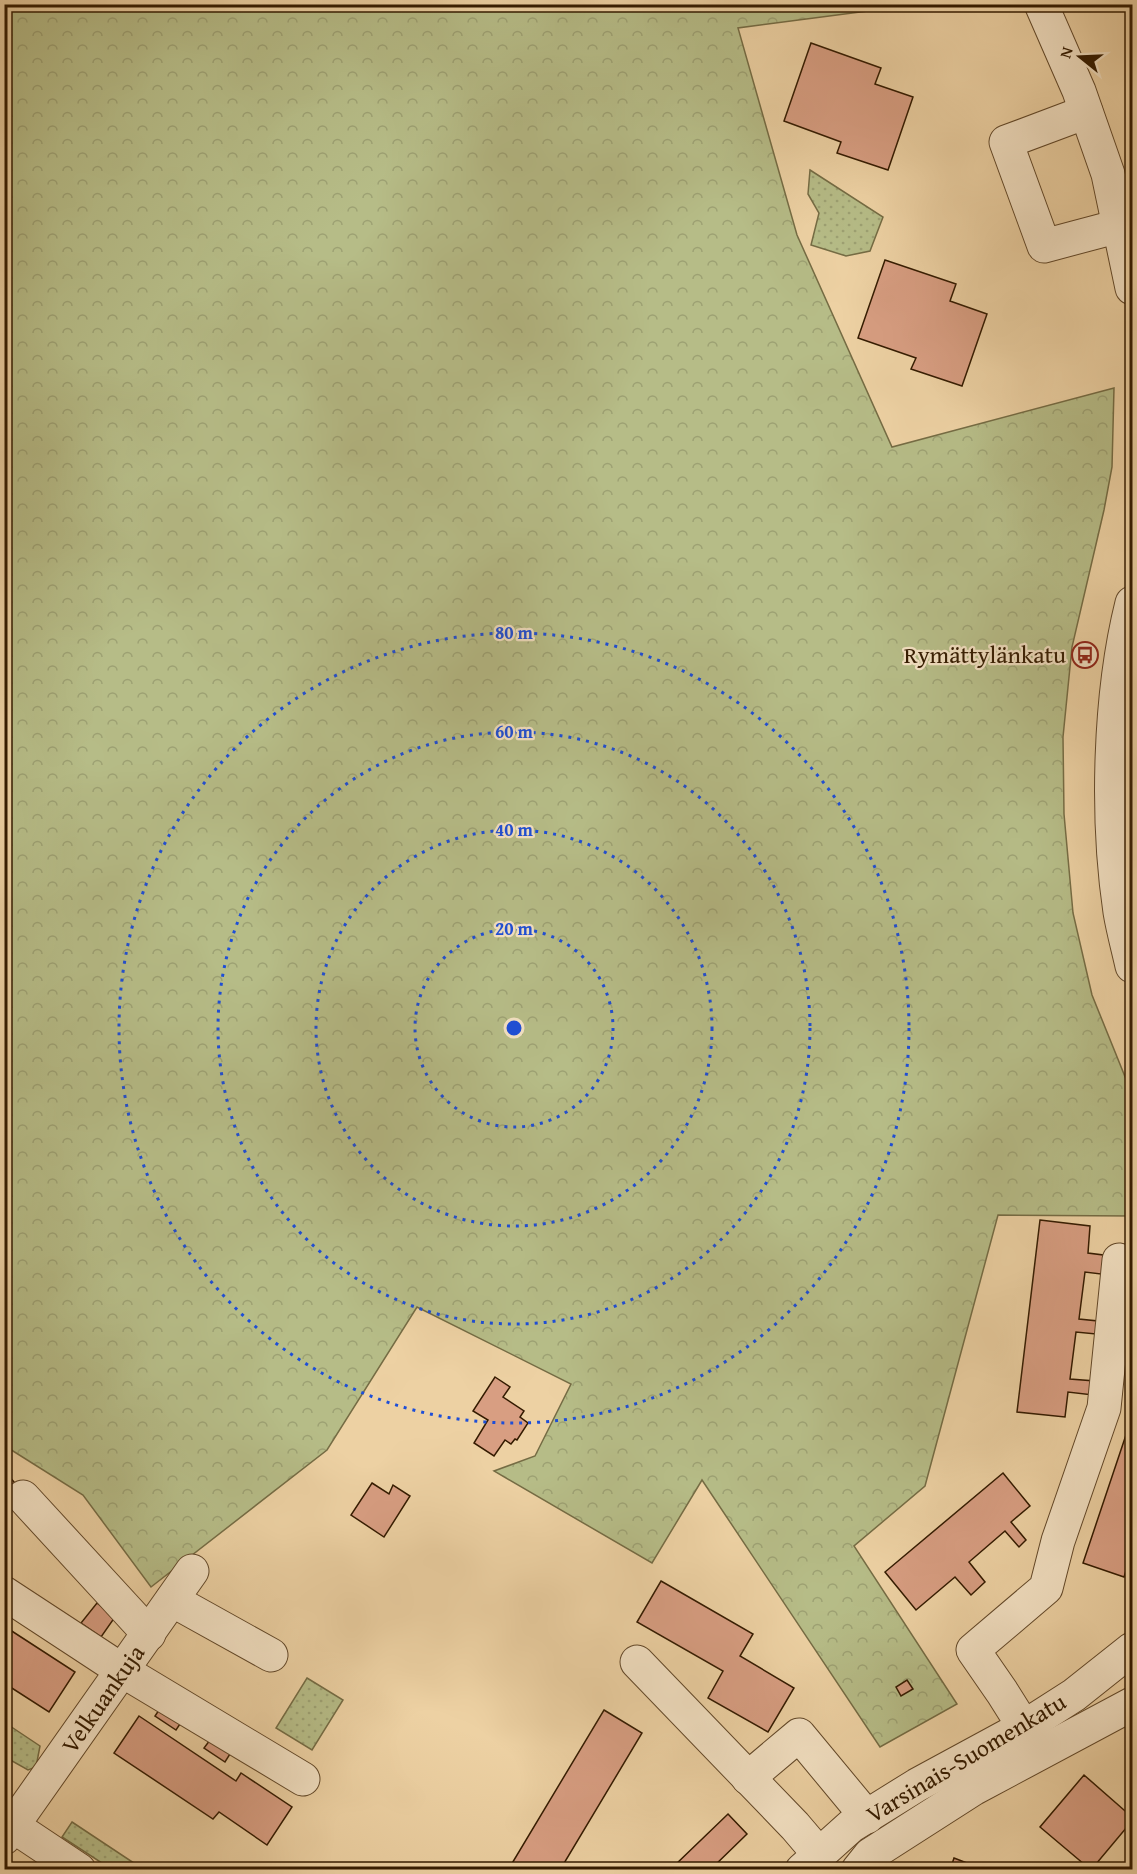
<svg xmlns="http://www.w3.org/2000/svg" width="1137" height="1874" viewBox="0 0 1137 1874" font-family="'Gentium Book Plus',serif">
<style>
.green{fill:url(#green-dots);stroke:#756c44;stroke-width:1.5}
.forest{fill:url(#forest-crowns);stroke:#756c44;stroke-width:1.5}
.building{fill:#d89e82;stroke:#341b00;stroke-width:1.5}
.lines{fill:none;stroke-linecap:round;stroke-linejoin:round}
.minor-casing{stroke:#624829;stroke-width:35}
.minor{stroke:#f3e1c3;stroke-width:33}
.ring{fill:none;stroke:#1d4ed8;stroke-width:3;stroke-dasharray:3 6}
.labels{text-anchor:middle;stroke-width:4.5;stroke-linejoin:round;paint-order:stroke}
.poi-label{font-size:24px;fill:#341b00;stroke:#f3e1c3;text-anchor:end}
.street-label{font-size:24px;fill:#341b00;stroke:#f3e1c3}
.centre{fill:#1d4ed8;stroke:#f3e1c3;stroke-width:3}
.ring-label{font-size:18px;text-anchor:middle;font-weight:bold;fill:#1d4ed8;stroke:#f3e1c3;stroke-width:4.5;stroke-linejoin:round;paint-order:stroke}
</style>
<defs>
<pattern id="green-dots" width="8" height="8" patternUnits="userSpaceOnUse" patternTransform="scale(1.5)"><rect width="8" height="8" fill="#b6bc87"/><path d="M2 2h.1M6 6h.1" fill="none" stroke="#9da173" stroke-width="1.8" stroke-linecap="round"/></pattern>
<pattern id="forest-crowns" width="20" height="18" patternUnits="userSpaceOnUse" patternTransform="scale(1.5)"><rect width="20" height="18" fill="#b6bc87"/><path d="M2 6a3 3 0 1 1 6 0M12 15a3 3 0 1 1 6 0" fill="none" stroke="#9da173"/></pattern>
</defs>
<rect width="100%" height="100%" fill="#edd1a3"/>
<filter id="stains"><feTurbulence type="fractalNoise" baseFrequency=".00333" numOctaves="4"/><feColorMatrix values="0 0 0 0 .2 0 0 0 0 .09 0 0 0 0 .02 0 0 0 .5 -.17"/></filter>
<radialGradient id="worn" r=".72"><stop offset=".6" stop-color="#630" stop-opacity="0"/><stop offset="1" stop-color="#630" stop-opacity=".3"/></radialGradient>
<g class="green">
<polygon points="810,170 883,217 870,251 846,256 811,245 819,213 808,194"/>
<polygon points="307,1678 343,1700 312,1750 276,1728"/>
<polygon points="4,1722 40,1746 36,1767 28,1770 5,1757"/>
<polygon points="72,1822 143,1869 111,1869 62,1837"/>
</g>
<polygon class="forest" points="4,5 914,5 738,28 797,235 892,447 1114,388 1112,467 1104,510 1072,647 1063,737 1064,814 1073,913 1092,995 1132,1094 1132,1216 998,1215 925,1486 854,1546 957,1704 880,1747 702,1480 652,1563 494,1471 535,1456 571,1384 417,1307 327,1450 151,1587 83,1495 5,1446"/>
<g class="building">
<polygon points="811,43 881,68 875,84 913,97 888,170 837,153 841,142 784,121"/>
<polygon points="885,260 956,284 950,301 987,314 962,386 911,369 916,358 858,338"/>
<polygon points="1040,1220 1090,1226 1088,1253 1111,1256 1109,1275 1085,1272 1079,1319 1098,1321 1096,1334 1076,1332 1070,1379 1095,1381 1093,1395 1068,1392 1065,1417 1017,1412"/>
<polygon points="495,1377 510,1387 503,1397 524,1411 520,1417 528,1423 517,1440 515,1439 511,1444 505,1440 494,1456 474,1443 488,1420 473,1411"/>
<polygon points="1132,1417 1132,1552 1124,1577 1083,1563"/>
<polygon points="4,1470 19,1488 4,1499"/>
<polygon points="1003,1473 1030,1506 1011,1522 1026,1540 1019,1547 1005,1531 969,1562 985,1582 971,1595 955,1577 916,1610 885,1572"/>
<polygon points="372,1483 389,1494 393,1485 410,1496 384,1537 351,1515"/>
<polygon points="661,1581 753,1634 740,1656 794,1688 768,1732 708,1698 723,1671 637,1622"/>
<polygon points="97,1603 115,1617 101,1637 81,1623"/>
<polygon points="4,1626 75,1672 49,1712 4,1683"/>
<polygon points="907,1680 913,1689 901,1696 896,1687"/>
<polygon points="161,1707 182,1721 176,1730 155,1716"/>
<polygon points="604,1710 642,1733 560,1870 508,1870"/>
<polygon points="139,1716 236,1781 241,1773 292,1807 267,1845 219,1812 213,1819 114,1753"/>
<polygon points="210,1740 230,1754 225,1762 204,1748"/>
<polygon points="1084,1775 1132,1817 1132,1821 1091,1870 1040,1827"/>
<polygon points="728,1814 747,1834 710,1870 676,1870 673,1867"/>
<polygon points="954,1858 985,1870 950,1870"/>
</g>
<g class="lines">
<defs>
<g id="minor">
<polyline points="1041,4 1079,91 1108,174 1132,288"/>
<polyline points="1086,112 1006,142 1044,246 1119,226"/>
<path d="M 1132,603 C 1109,695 1106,818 1120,912 C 1123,930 1128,948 1132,966"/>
<polyline points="23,1497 149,1634"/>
<polyline points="4,1593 123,1671 303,1779"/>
<polyline points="172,1600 271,1655"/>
<polyline points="637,1662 795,1826 818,1853"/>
<polyline points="1024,1727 1002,1692 973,1650 1046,1588 1058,1541 1104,1408 1119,1260"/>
<polyline points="748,1778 799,1735 867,1817"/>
<polyline points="4,1820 79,1870"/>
<polyline points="4,1838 192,1571"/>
<polyline points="802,1870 851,1826 917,1785 1024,1727 1074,1695 1132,1649"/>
<polyline points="858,1870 870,1855 973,1789 1132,1704"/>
</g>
</defs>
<use href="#minor" class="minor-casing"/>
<use href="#minor" class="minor"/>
</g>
<g class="ring">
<circle cx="514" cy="1028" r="99"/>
<circle cx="514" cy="1028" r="198"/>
<circle cx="514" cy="1028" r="296"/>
<circle cx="514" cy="1028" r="395"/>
</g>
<defs>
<symbol id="bus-ring" viewBox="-11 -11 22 22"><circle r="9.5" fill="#f3e1c3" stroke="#8f2418" stroke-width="1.5"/><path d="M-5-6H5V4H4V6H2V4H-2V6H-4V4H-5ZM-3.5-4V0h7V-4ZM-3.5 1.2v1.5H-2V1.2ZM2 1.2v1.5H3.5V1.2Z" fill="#8f2418"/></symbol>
</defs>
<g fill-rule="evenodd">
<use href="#bus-ring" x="1070" y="640" width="30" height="30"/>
</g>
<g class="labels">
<g class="poi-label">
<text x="1066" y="663">Rymättylänkatu</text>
</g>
<g class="street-label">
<text transform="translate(103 1699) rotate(-55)" y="8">Velkuankuja</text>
<text transform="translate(966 1758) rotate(-31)" y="8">Varsinais-Suomenkatu</text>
</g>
</g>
<circle cx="514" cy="1028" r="9" class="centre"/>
<g class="ring-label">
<text x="514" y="639">80 m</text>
<text x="514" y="738">60 m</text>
<text x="514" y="836">40 m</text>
<text x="514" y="935">20 m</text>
</g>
<rect width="1137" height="1874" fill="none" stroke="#edd1a3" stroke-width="24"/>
<rect x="6" y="6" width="1125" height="1862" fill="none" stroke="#341b00" stroke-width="3"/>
<rect x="12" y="12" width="1113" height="1850" fill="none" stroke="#341b00" stroke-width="1.5"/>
<g transform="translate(1080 57) rotate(288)" stroke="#f3e1c3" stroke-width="4.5" paint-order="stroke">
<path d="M0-4.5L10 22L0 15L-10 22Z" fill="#341b00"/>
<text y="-9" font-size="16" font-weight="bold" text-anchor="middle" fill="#341b00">N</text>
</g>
<rect width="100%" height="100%" filter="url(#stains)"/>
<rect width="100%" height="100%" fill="url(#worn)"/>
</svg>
